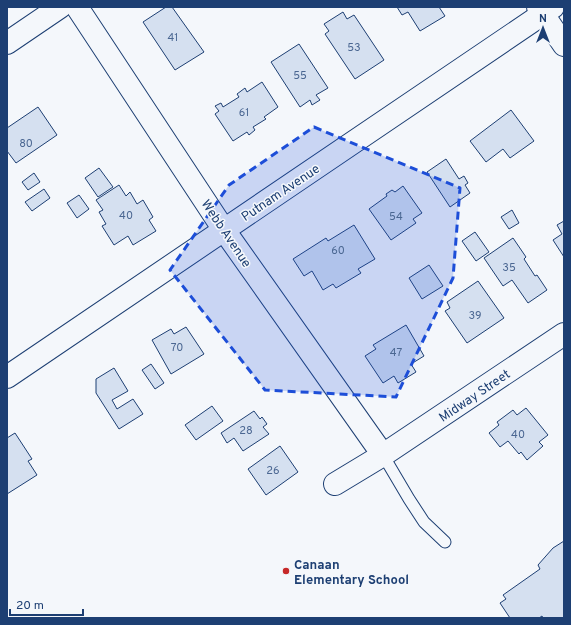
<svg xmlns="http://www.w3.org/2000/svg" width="571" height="625" viewBox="0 0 571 625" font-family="Overpass,sans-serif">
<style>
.building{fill:#d5e0f0;stroke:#1d3f73}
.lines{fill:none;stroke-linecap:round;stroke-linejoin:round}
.service-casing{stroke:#1d3f73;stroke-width:13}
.minor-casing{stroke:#1d3f73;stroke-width:24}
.tertiary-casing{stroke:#1d3f73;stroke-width:24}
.service{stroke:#f4f7fb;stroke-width:11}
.minor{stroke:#f4f7fb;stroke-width:22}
.tertiary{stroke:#f4f7fb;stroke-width:22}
.marked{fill:#1d4ed8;fill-opacity:0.2;stroke:#1d4ed8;stroke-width:3;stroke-dasharray:8 5;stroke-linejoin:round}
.poi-dot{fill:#c62828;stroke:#f4f7fb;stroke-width:1.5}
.labels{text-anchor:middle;stroke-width:3;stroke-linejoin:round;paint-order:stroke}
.number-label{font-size:11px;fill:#4b6792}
.street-label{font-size:13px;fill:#1d3f73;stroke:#f4f7fb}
.poi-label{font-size:13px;font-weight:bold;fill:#1d3f73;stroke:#f4f7fb;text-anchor:start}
</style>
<rect width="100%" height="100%" fill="#f4f7fb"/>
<g class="building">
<polygon points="166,7 172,7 204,52 175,70 143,22"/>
<polygon points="397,7 439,7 445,16 420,31 408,12 402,15"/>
<polygon points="343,12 347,19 354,15 384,60 355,79 325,34 329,31 324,24"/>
<polygon points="299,44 328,88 316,95 320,100 312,105 310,100 300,107 271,62"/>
<polygon points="262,82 278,107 264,117 266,119 253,127 255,130 249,135 247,132 233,141 215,114 219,111 215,106 221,103 223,107 239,97 237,94 245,88 247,92"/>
<polygon points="38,107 57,135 16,163 7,151 7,128"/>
<polygon points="511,110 534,141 510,158 503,149 486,162 470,141"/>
<polygon points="446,159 459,179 464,176 468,183 465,185 470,193 450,207 427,172"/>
<polygon points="99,168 113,187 98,197 85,178"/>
<polygon points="34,173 40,182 28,190 22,182"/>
<polygon points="119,185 126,196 130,192 137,204 143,200 153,217 149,220 156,231 133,245 128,236 114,245 102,226 106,224 99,212 103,210 96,200"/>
<polygon points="403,186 422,213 413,219 416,223 391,240 369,209 387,196 386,194 392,190 395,192"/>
<polygon points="44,189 50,198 32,211 25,202"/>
<polygon points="79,195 89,209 77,218 67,203"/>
<polygon points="512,210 519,223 509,229 501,217"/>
<polygon points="564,221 564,257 553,240 562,234 557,225"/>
<polygon points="354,225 375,259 358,269 361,273 336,288 333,284 323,290 312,271 304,276 293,259 326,238 328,241"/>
<polygon points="475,232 489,252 476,261 462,241"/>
<polygon points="513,238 526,257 524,259 535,276 537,275 547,290 528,303 512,280 503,286 484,258"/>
<polygon points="429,265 443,286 422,299 409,278"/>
<polygon points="478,281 504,318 467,343 445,311 450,308 447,302"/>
<polygon points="406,325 424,356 411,364 416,372 398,383 394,376 383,383 365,356 376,349 373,345"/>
<polygon points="186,327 204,354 171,374 152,340 171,329 174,334"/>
<polygon points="151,364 164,383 155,389 142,370"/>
<polygon points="114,368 128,391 112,400 117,409 133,399 143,414 119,429 96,393 96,379"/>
<polygon points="212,406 223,421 196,440 185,425"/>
<polygon points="526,408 548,435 539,442 543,446 527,460 521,452 519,454 508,441 500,447 489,433 499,425 497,422 513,410 517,415"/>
<polygon points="254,411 260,419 262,417 267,424 263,427 269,434 243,451 234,438 227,443 221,433"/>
<polygon points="15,433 32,459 28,461 37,475 7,494 7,438"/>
<polygon points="280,446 298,472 266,495 248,469"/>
<polygon points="564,541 564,618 543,618 542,616 539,618 510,618 500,603 506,599 503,595 540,569 538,565 553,548"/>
</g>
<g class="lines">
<defs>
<polyline id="service" points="383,455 409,499 424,522 445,542"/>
<g id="minor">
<polyline points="77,7 224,230 383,455"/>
<polyline points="538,7 564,45"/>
<polyline points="7,377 553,7"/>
<polyline points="335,484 383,455 564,334"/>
</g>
<polyline id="tertiary" points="7,43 60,7"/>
</defs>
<use href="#service" class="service-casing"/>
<use href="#minor" class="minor-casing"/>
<use href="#tertiary" class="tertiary-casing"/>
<use href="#service" class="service"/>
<use href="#minor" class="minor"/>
<use href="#tertiary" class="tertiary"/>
</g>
<path class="marked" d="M 314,127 L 460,188 L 453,278 L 396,397 L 265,390 L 170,270 L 229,185 Z"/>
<circle class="poi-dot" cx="286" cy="571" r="4"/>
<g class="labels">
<g class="number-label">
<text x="173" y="41">41</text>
<text x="354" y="51">53</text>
<text x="300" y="79">55</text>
<text x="244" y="116">61</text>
<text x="26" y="147">80</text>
<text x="126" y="219">40</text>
<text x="396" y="220">54</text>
<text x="338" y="254">60</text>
<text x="509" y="271">35</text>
<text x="475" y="319">39</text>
<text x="177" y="351">70</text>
<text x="396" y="356">47</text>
<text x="246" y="434">28</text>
<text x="518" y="438">40</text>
<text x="273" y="474">26</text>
</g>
<g class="street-label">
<text transform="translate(280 192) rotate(-34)" y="5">Putnam Avenue</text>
<text transform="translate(227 233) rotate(56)" y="5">Webb Avenue</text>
<text transform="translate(474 395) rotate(-34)" y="5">Midway Street</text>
</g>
<g class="poi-label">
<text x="294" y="569">Canaan<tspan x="294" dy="15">Elementary School</tspan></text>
</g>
</g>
<rect width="571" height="625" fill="none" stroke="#1d3f73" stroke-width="16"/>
<g transform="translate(543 28)" stroke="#f4f7fb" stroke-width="3" paint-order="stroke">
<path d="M0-3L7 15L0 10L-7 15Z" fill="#1d3f73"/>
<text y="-6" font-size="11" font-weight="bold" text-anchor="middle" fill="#1d3f73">N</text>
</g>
<path d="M10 609v6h73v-6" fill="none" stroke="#1d3f73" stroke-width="2"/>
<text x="16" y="609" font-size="12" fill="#1d3f73" stroke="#f4f7fb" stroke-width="3" paint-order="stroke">20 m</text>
</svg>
